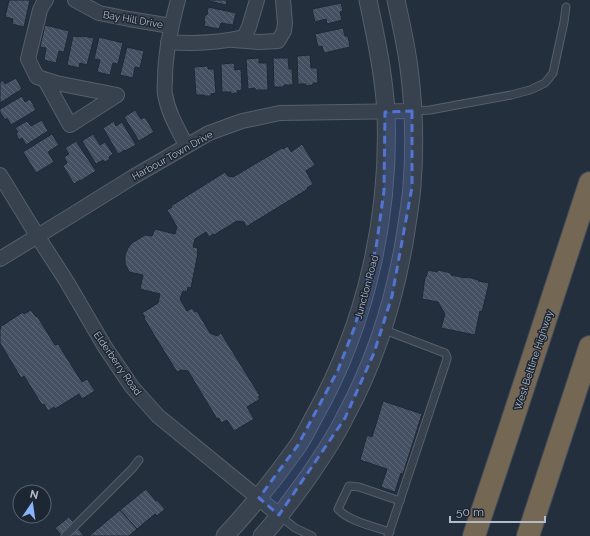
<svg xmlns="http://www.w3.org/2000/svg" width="590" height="536" viewBox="0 0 590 536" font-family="Raleway,sans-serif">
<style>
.building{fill:url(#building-back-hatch);stroke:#1f2835}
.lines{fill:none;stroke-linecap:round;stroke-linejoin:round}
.service-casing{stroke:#565f6c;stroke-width:9}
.minor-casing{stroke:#565f6c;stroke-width:16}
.tertiary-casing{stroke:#565f6c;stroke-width:19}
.motorway-casing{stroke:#434c59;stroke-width:24}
.service{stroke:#38414e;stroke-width:7}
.minor{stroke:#38414e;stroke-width:14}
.tertiary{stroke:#38414e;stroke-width:17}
.motorway{stroke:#746855;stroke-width:22}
.marked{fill:#5274d3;fill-opacity:0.2;stroke:#5274d3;stroke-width:3;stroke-dasharray:8 5;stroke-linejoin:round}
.labels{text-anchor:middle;stroke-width:3;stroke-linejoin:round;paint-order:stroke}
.street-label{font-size:10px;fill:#b4bcc9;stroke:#1d2633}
</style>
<defs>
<pattern id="building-back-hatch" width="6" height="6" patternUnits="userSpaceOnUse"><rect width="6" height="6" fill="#455162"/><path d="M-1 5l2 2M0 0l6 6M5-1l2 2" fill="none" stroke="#5d6877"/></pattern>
</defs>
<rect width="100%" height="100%" fill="#242f3e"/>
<g class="building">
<polygon points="9,0 30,0 24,27 12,24 13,19 5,17"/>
<polygon points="209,0 227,0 226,5 209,1"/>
<polygon points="341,3 343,11 340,12 342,20 327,24 326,19 315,22 312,9"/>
<polygon points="208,7 236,13 233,25 221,23 219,29 204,26 205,21 204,21 205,15 207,15"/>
<polygon points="45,25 69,31 64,52 59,51 56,63 44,60 46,48 40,47"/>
<polygon points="343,28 345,36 348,36 350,47 324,53 322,46 318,47 315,34"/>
<polygon points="73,36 81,37 82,36 94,38 87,65 80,63 79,68 67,65"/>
<polygon points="99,37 123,43 118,64 113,63 110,75 97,72 100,60 94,59"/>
<polygon points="127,47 144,51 140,68 135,67 133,78 120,75"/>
<polygon points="310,55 311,68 317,68 318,83 313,83 313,85 306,86 306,84 298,84 297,56"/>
<polygon points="259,58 259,63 267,63 268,90 255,90 255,88 248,89 246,59"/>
<polygon points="273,58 288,58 289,69 292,69 293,85 284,85 284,87 274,87"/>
<polygon points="234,63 235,70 241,69 242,90 237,91 237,93 231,94 231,92 222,92 221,64"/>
<polygon points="208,66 208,69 214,69 216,93 211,94 211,96 204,96 204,95 196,95 194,67"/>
<polygon points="16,78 22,89 0,103 0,82 3,80 5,84"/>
<polygon points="22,96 25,102 30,99 36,110 11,125 7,118 5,120 0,112 0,109"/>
<polygon points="135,110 141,119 145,117 154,132 139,141 124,117"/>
<polygon points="42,120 48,131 26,145 22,138 19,140 16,134 18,132 15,128 27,121 31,126"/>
<polygon points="114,121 116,126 122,122 136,145 125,151 125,150 118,154 103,128"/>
<polygon points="52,134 59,145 48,152 54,162 36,173 23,152"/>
<polygon points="93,134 100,145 105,142 113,154 109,157 110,159 105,162 103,160 96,164 82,141"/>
<polygon points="76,141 96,171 80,181 80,180 74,184 63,166 67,163 64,157 69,154 65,148"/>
<polygon points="302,144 315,165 306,171 313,184 307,188 308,189 246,227 244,222 237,221 214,235 213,234 209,237 206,232 195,239 193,247 198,248 197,253 198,253 191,288 188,287 187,292 183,291 180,299 187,311 192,308 195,312 197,311 210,333 217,336 221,333 260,396 258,397 260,399 247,407 254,419 234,431 227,420 221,423 219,418 217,419 188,371 181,370 177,372 154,335 144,318 145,317 142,313 158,303 160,294 140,289 143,275 129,272 125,263 125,255 128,248 132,243 145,235 152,236 155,229 175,234 177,227 167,210 172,207 171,206 225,172 228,176 233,177 282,148 283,149 288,146 291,152"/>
<polygon points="428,270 437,272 438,270 451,273 451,275 466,278 467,277 479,280 478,281 489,283 482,312 480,311 475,335 441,328 445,314 438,302 422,299 425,277 426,277"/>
<polygon points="31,310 36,317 37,316 55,345 58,344 82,382 87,379 95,391 82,399 79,394 55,409 54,407 48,411 44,404 42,405 24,376 21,378 0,343 0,329 1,328 0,327 23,312 24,314"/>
<polygon points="383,401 422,414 403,474 401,473 395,492 381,487 387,469 360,460 367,435 372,437"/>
<polygon points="146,489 156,501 157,500 165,509 157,516 155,514 137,529 120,510"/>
<polygon points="120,510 137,529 129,536 89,536"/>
<polygon points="69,517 84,536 62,536 55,528"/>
</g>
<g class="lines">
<defs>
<g id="service">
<polyline points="413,111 430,110 511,95 530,90 545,83 553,73 564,22 566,7"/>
<polyline points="382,329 445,353 447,357 447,359 388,536"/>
<polyline points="279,515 295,528 312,536"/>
<path d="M 390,532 C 375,527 348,521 338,509 L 349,486 L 359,487 L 400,501"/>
<polyline points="65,536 132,469 139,460"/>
</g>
<g id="minor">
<polyline points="75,0 99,13 129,19 171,26"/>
<path d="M 178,0 C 171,26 165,52 165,79 C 165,84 164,89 165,94 C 168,113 178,129 186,145"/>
<polyline points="233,40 259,42 278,41 284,31 285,23 283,0"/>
<path d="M 168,42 C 193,44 219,43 244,37 L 249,27 L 257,0"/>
<polyline points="45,80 70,125 117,95 56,83 37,77 28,59 40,10 43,4 46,0"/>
<polyline points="0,175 38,237 67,282 105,347 132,387 158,416 279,515"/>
<polyline points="0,259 72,215 133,177 209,133 242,121 280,113 412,111"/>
</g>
<g id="tertiary">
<path d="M 225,536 C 251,508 275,478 297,447 C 304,437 309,426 315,415 C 366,324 390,217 386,113 C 384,75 376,38 368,0"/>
<path d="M 262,536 C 279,518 294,497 309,476 C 322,457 335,438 345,417 C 376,360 396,295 406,231 C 408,216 411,201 412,186 C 415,147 414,107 409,68 C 406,45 401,23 396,0"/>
</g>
<g id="motorway">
<polyline points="474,536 509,431 590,183"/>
<polyline points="528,536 590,347"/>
</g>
</defs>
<use href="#service" class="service-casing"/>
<use href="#minor" class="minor-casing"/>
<use href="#tertiary" class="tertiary-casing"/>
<use href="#motorway" class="motorway-casing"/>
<use href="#service" class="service"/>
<use href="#minor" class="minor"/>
<use href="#tertiary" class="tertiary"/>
<use href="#motorway" class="motorway"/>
</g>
<path class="marked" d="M 412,111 L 412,187 L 392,296 L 374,353 L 345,418 L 279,515 L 259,498 L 298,445 L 338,370 L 355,326 L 376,248 L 384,191 L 385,112 Z"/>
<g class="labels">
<g class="street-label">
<text transform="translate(133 19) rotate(10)" y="4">Bay Hill Drive</text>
<text transform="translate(172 155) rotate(-29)" y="4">Harbour Town Drive</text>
<text transform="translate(366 287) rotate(-75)" y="4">Junction Road</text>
<text transform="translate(533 360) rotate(-72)" y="4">West Beltline Highway</text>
<text transform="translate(118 363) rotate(55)" y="4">Elderberry Road</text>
</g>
</g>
<g transform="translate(32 504) rotate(13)"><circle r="19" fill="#1d2633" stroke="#59626f"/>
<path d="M0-3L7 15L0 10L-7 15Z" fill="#8ab4f8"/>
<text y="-6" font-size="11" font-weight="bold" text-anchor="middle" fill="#b4bcc9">N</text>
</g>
<path d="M450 516v6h95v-6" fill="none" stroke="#b4bcc9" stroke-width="2"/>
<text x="456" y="516" font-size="12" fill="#b4bcc9" stroke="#1d2633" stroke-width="3" paint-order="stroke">50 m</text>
</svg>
